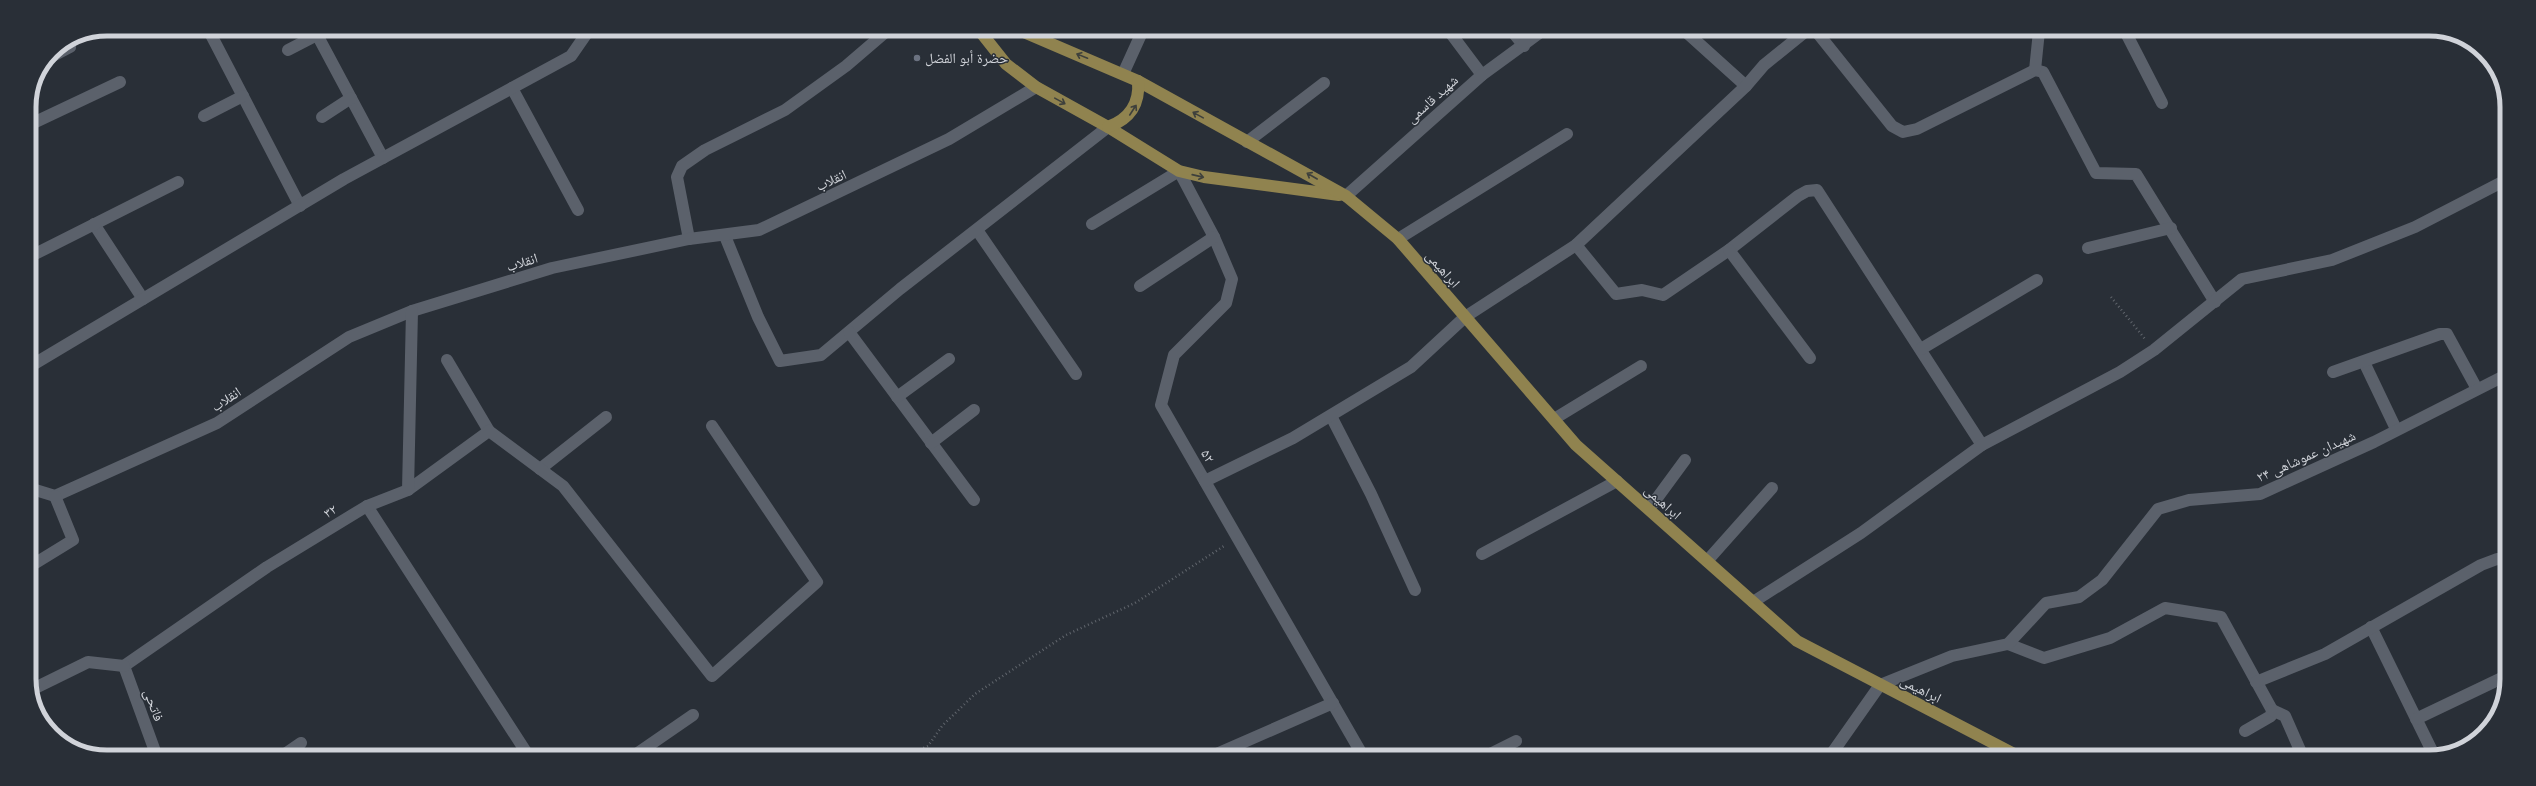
<svg xmlns="http://www.w3.org/2000/svg" width="2536" height="786" viewBox="0 0 2536 786" font-family="Montserrat,'Noto Naskh Arabic',sans-serif">
<style>
.lines{fill:none;stroke-linecap:round;stroke-linejoin:round}
.path{stroke:#61666d;stroke-width:2.5;stroke-dasharray:1 3;stroke-linecap:butt}
.minor{stroke:#5b616b;stroke-width:12}
.major{stroke:#90834f;stroke-width:12}
.oneway{stroke:#3e403c}
.worship-dot{fill:#6b7280;stroke:#292f37;stroke-width:1.5}
.labels{text-anchor:middle;stroke-width:3;stroke-linejoin:round;paint-order:stroke}
.poi-label{font-size:14px;fill:#d0d3d9;stroke:#292f37;text-anchor:start}
.street-label{font-size:14px;fill:#d0d3d9;stroke:#292f37}
.rim{fill:none;stroke:#d0d3d9;stroke-width:5}
</style>
<rect width="100%" height="100%" fill="#292f37"/>
<g class="lines">
<g class="path">
<polyline points="2111,297 2145,339"/>
<polyline points="909,755 928,746 942,726 975,694 1066,635 1135,603 1224,546"/>
</g>
<g class="minor">
<polyline points="208,29 300,206"/>
<polyline points="314,29 383,158"/>
<polyline points="1449,31 1482,75"/>
<polyline points="1512,31 1524,46"/>
<polyline points="1685,31 1746,86"/>
<polyline points="1816,31 1892,126 1903,132 1917,129 2035,70 2043,72 2096,173 2136,174 2215,302"/>
<polyline points="2125,31 2162,103"/>
<polyline points="288,50 317,35"/>
<polyline points="47,59 70,47 68,41"/>
<polyline points="2035,70 2039,31"/>
<polyline points="1123,74 1143,30"/>
<polyline points="512,88 578,210"/>
<polyline points="204,116 243,96"/>
<polyline points="322,117 351,98"/>
<polyline points="29,125 120,82"/>
<polyline points="1247,142 1324,83"/>
<polyline points="1346,196 1482,75 1542,31"/>
<polyline points="94,224 143,299"/>
<polyline points="1092,224 1179,171 1214,237 1232,279 1226,303 1174,355 1161,405 1363,756"/>
<polyline points="977,230 1076,374"/>
<polyline points="725,236 758,317 780,361 821,355 900,289 1108,127"/>
<polyline points="689,239 677,177 682,166 705,150 785,110 846,66 888,30"/>
<polyline points="1398,239 1567,134"/>
<polyline points="1576,245 1616,294 1642,290 1663,295 1729,250 1798,196 1807,191 1817,190 1982,445"/>
<polyline points="2088,248 2171,228"/>
<polyline points="1729,250 1810,358"/>
<polyline points="31,256 178,182"/>
<polyline points="1140,286 1214,237"/>
<polyline points="849,332 974,500"/>
<polyline points="1921,349 2037,280"/>
<polyline points="447,360 489,431"/>
<polyline points="2364,362 2396,429"/>
<polyline points="29,367 344,179 571,56 589,30"/>
<polyline points="2333,372 2440,334 2447,334 2477,389"/>
<polyline points="897,397 949,359"/>
<polyline points="1331,416 1371,494 1415,590"/>
<polyline points="1554,419 1641,366"/>
<polyline points="931,443 974,410"/>
<polyline points="540,469 606,417"/>
<polyline points="1205,481 1293,438 1411,367 1465,317 1576,245 1746,86 1764,65 1806,31"/>
<polyline points="29,488 55,496 217,423 349,337 412,311 552,268 689,239 759,230 949,139 1036,87"/>
<polyline points="408,490 489,431 563,486 712,676 817,582 712,426"/>
<polyline points="367,506 528,755"/>
<polyline points="1649,509 1685,460"/>
<polyline points="1482,554 1617,481"/>
<polyline points="1707,561 1772,488"/>
<polyline points="29,567 73,540 55,496"/>
<polyline points="1753,602 1861,533 1982,445 2120,372 2154,350 2242,279 2332,260 2415,227 2506,180"/>
<polyline points="2371,627 2434,755"/>
<polyline points="2008,644 2044,658 2110,638 2165,608 2221,617 2272,710 2271,716 2245,731"/>
<polyline points="124,666 267,567 367,506 408,490 412,311"/>
<polyline points="124,666 156,754"/>
<polyline points="2256,682 2325,654 2481,565 2497,559 2505,560"/>
<polyline points="31,690 88,662 124,666"/>
<polyline points="2272,710 2285,716 2303,757"/>
<polyline points="2416,719 2504,677"/>
<polyline points="285,754 301,743"/>
<polyline points="635,755 693,715"/>
<polyline points="1212,756 1333,703"/>
<polyline points="1486,756 1516,741"/>
<polyline points="1830,756 1880,685 1952,656 2008,644 2046,603 2079,597 2102,580 2158,509 2189,500 2260,494 2374,442 2506,375"/>
</g>
<g class="major">
<polyline points="979,30 1006,64 1036,87 1108,127 1179,171 1204,177 1339,195"/>
<polyline points="1019,30 1138,81 1346,196 1398,239 1576,445 1797,641 2020,757"/>
<path d="M 1108,127 C 1130,119 1140,104 1138,81"/>
</g>
</g>
<defs><path id="oneway-shaft" d="M-6 0H5M1.5-3L5.5 0L1.5 3" fill="none" stroke-width="1.6" stroke-linecap="round" stroke-linejoin="round"/></defs>
<g class="oneway">
<use href="#oneway-shaft" transform="translate(1082 56) rotate(-158)"/>
<use href="#oneway-shaft" transform="translate(1060 101) rotate(29)"/>
<use href="#oneway-shaft" transform="translate(1133 110) rotate(-57)"/>
<use href="#oneway-shaft" transform="translate(1198 115) rotate(-151)"/>
<use href="#oneway-shaft" transform="translate(1198 176) rotate(13)"/>
<use href="#oneway-shaft" transform="translate(1312 176) rotate(-150)"/>
</g>
<circle class="worship-dot" cx="917" cy="58" r="4"/>
<g class="labels">
<g class="poi-label">
<text x="925" y="63">حضرة أبو الفضل</text>
</g>
<g class="street-label">
<text transform="translate(1432 99) rotate(-42)" y="5">شهید قاسمی</text>
<text transform="translate(831 180) rotate(-25)" y="5">انقلاب</text>
<text transform="translate(522 262) rotate(-17)" y="5">انقلاب</text>
<text transform="translate(1443 269) rotate(49)" y="5">ابراهیمی</text>
<text transform="translate(226 399) rotate(-33)" y="5">انقلاب</text>
<text transform="translate(1208 456) rotate(60)" y="5">۵۲</text>
<text transform="translate(2306 456) rotate(-24)" y="5">۲۴ شهیدان عموشاهی</text>
<text transform="translate(1663 502) rotate(42)" y="5">ابراهیمی</text>
<text transform="translate(330 511) rotate(-31)" y="5">۳۲</text>
<text transform="translate(1921 689) rotate(27)" y="5">ابراهیمی</text>
<text transform="translate(154 705) rotate(70)" y="5">فاتحی</text>
</g>
</g>
<path d="M0 0H2536V786H0ZM107 36H2429A71 71 0 0 1 2500 107V679A71 71 0 0 1 2429 750H107A71 71 0 0 1 36 679V107A71 71 0 0 1 107 36Z" fill="#292f37" fill-rule="evenodd"/>
<path class="rim" d="M107 36H2429A71 71 0 0 1 2500 107V679A71 71 0 0 1 2429 750H107A71 71 0 0 1 36 679V107A71 71 0 0 1 107 36Z"/>
</svg>
